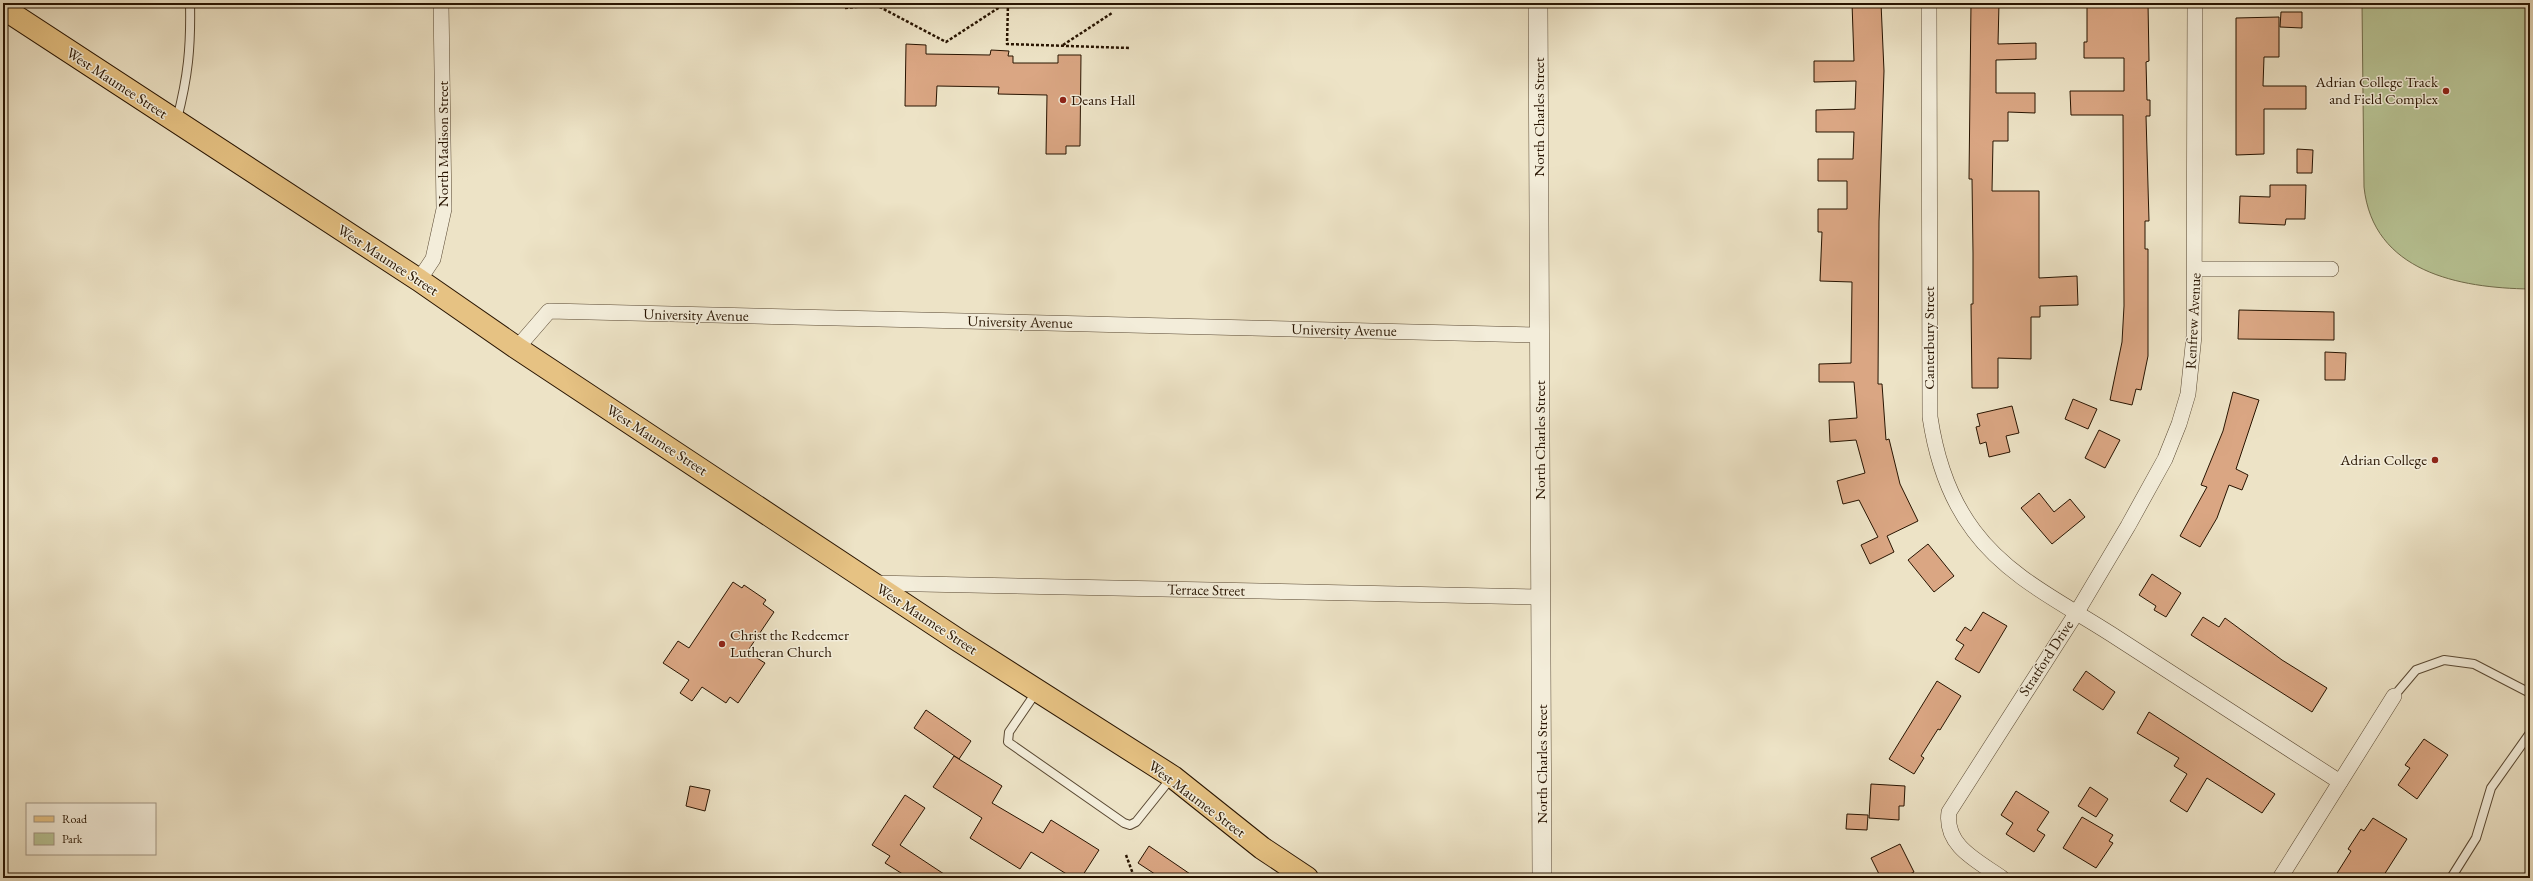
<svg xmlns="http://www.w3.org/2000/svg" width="2533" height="881" viewBox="0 0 2533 881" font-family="'EB Garamond',serif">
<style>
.green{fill:#b8c495;stroke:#706c4b}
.building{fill:#daa683;stroke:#281401}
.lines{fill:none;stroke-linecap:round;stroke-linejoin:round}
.service-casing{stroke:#594832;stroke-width:10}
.minor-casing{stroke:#594832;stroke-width:16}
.tertiary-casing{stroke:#594832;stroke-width:20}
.primary-casing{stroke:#281401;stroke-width:24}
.path{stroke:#281401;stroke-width:2.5;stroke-dasharray:3 2;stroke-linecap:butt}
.service{stroke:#f3edda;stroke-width:8}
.minor{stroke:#f3edda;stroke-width:15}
.tertiary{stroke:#f3edda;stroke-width:19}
.primary{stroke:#e6c283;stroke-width:22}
.poi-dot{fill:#8f2418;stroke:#f3edda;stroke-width:1.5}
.labels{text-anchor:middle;stroke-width:3;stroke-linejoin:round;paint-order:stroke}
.poi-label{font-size:15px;fill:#281401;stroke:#f3edda;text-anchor:end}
.street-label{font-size:15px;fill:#281401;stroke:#f3edda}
</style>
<rect width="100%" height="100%" fill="#ede3c6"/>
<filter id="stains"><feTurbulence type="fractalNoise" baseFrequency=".005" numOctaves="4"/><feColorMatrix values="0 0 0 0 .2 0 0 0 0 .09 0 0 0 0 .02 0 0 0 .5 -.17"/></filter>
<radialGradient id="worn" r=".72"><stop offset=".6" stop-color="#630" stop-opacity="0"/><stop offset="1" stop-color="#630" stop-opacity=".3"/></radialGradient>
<path class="green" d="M 2362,3 L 2530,3 L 2530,289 C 2459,288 2373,272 2364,187 Z"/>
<g class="building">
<polygon points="1852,3 1881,3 1884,71 1879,221 1878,384 1882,384 1886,440 1889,439 1900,484 1918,521 1887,536 1894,552 1870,564 1861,545 1878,537 1859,500 1843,504 1837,481 1865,473 1856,440 1830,442 1829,420 1857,418 1854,382 1819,382 1819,364 1851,363 1852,282 1820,281 1822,232 1818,232 1818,209 1847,209 1847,181 1818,181 1818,159 1853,159 1854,132 1816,132 1816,110 1855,109 1856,81 1814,82 1814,61 1854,61"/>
<polygon points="1971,3 1999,3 1998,44 2036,43 2036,59 1996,60 1996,93 2035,93 2035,113 2008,112 2008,141 1993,141 1992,191 2039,191 2039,278 2077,276 2078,305 2040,306 2040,317 2031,317 2031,359 1998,358 1998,388 1972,388 1971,304 1973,304 1973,253 1972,179 1969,179"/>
<polygon points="2087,3 2148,3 2149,61 2146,62 2147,100 2150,100 2150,116 2146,116 2149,221 2145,221 2145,249 2148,249 2148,356 2141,390 2136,389 2132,405 2110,400 2122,342 2124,306 2123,115 2071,115 2070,91 2124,91 2124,58 2084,58 2084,42 2087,42"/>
<polygon points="2281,12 2302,12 2302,28 2280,27"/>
<polygon points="2279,17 2279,57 2264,57 2263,86 2306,86 2306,109 2264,109 2264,154 2236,155 2236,18"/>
<polygon points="906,44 926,45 926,54 990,55 991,50 1009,51 1008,56 1013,56 1013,63 1058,63 1058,55 1081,55 1080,146 1066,146 1066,154 1046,154 1047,95 998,94 999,87 937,86 936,106 905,106"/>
<polygon points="2297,149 2313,150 2312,173 2297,173"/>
<polygon points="2270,185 2306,185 2305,219 2286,219 2285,225 2239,223 2240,196 2270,197"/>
<polygon points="2239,310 2334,312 2334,340 2238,339"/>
<polygon points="2325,352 2346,353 2345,380 2325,380"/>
<polygon points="2233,392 2259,400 2236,469 2248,475 2242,490 2229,485 2217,518 2200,547 2180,536 2207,487 2201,485 2223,431"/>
<polygon points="2073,399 2097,409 2088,429 2065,419"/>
<polygon points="2012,406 2019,433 2006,436 2010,452 1989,457 1986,442 1980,444 1976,427 1980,426 1977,414"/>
<polygon points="2099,430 2120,440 2105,468 2085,458"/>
<polygon points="2039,493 2054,512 2070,499 2085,517 2052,544 2021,508"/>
<polygon points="1928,544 1954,576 1934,592 1908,560"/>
<polygon points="2152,574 2181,593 2166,617 2154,610 2156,606 2139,595"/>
<polygon points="733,582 742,588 744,585 766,600 763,604 774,612 747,652 765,663 738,703 730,697 726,703 702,687 692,701 680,693 689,680 663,663 678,641 689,648"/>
<polygon points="1983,612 2007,626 1979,673 1955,659 1964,645 1956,640 1965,627 1971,631"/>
<polygon points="2203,617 2219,627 2225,618 2282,660 2327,688 2312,712 2191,635"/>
<polygon points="2086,671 2115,692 2103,710 2073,690"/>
<polygon points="1937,681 1961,696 1940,730 1938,729 1921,756 1924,758 1914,774 1889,759"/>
<polygon points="926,710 971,741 959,759 914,728"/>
<polygon points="2149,712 2275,794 2262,813 2207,778 2187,812 2170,801 2187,774 2174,766 2179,758 2137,733"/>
<polygon points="2424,739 2448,755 2417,799 2398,785 2410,768 2405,765"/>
<polygon points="954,756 1002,786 992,803 1043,833 1051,820 1099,850 1081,878 1073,878 1031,852 1020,869 970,838 982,818 933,787"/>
<polygon points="1871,784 1905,786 1904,806 1899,806 1899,820 1869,818"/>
<polygon points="690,786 710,790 705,811 686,806"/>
<polygon points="2090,787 2108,799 2096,817 2078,806"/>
<polygon points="2016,791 2049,812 2037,830 2045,835 2034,852 2006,834 2013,823 2001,815"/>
<polygon points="905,795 925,808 900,845 950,878 909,878 885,863 890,856 872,845"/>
<polygon points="1847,814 1868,815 1867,830 1846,829"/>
<polygon points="2082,817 2113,835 2109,841 2113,843 2096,868 2063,848"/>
<polygon points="2373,818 2407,839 2382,878 2334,878 2351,851 2348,849 2361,829 2364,831"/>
<polygon points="1900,844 1914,872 1902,878 1881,878 1871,858"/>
<polygon points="1149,846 1196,878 1161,878 1138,863"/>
</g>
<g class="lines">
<defs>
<g id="service">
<path d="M 177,119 C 188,77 191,47 190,3"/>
<polyline points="1037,691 1009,732 1008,742 1124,823 1130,825 1136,822 1172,777"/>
<polyline points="2394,696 2416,670 2444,660 2474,664 2530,693"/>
<polyline points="2451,878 2476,838 2491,788 2530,733"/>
</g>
<g id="minor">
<path d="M 1929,3 L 1930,417 C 1936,457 1949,498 1974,531 C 2009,578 2063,603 2111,634 C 2187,683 2263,733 2340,782"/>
<polyline points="2196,269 2331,269"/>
<polyline points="419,280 433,259 444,209 441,3"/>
<polyline points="517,348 549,311 1539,335"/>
<polyline points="872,583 1541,597"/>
<path d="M 2002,878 C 1978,861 1944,846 1949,812 L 2077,612 L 2128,526 L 2165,459 L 2179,424 L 2188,394 L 2194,336 L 2195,3"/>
<polyline points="2280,878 2394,696"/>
</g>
<polyline id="tertiary" points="1538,3 1542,878"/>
<polyline id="primary" points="3,8 419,280 517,348 958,640 1173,777 1262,848 1307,878"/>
</defs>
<use href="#service" class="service-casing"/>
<use href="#minor" class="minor-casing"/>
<use href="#tertiary" class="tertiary-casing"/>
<use href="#primary" class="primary-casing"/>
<g class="path">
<polyline points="565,3 565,5"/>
<polyline points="1008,3 1007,44 1130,48"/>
<polyline points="845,8 876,5 946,42 1006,3"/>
<polyline points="1063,45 1112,13"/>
<polyline points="1126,855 1133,874 1139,878"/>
</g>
<use href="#service" class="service"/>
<use href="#minor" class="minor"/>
<use href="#tertiary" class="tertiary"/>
<use href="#primary" class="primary"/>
</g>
<g class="poi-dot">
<circle cx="2446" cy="91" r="4"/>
<circle cx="1063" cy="100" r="4"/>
<circle cx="2435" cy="460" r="4"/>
<circle cx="722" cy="644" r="4"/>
</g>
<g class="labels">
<g class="poi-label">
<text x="2438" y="87">Adrian College Track<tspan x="2438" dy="17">and Field Complex</tspan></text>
<text x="1071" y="105" text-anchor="start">Deans Hall</text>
<text x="2427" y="465">Adrian College</text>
<text x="730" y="640" text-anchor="start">Christ the Redeemer<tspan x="730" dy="17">Lutheran Church</tspan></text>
</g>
<g class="street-label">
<text transform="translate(117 83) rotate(33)" y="5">West Maumee Street</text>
<text transform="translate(1539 117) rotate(-90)" y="5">North Charles Street</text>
<text transform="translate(443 144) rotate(-90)" y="5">North Madison Street</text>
<text transform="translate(388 260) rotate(33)" y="5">West Maumee Street</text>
<text transform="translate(696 315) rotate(1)" y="5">University Avenue</text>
<text transform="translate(2193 321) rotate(-87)" y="5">Renfrew Avenue</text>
<text transform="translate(1020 322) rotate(1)" y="5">University Avenue</text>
<text transform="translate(1344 330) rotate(1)" y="5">University Avenue</text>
<text transform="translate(1929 338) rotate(-90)" y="5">Canterbury Street</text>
<text transform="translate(657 440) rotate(33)" y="5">West Maumee Street</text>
<text transform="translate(1540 440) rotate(-90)" y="5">North Charles Street</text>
<text transform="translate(1206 590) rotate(1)" y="5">Terrace Street</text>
<text transform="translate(927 619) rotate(33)" y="5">West Maumee Street</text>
<text transform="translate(2046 658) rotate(-57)" y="5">Stratford Drive</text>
<text transform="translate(1542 764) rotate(-90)" y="5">North Charles Street</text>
<text transform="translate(1197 799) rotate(37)" y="5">West Maumee Street</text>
</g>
</g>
<rect width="2533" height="881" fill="none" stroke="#ede3c6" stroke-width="16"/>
<rect x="4" y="4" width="2525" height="873" fill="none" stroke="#281401" stroke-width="2"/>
<rect x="8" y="8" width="2517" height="865" fill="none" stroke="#281401"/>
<rect x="26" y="803" width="130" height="52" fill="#f3edda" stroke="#a29683"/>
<rect x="34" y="816" width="20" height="6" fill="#e6c283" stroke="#a29683"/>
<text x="62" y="823" font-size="12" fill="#281401">Road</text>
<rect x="34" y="833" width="20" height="12" fill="#b8c495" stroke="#a29683"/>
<text x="62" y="843" font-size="12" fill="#281401">Park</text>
<rect width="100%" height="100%" filter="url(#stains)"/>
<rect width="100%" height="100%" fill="url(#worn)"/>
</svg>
